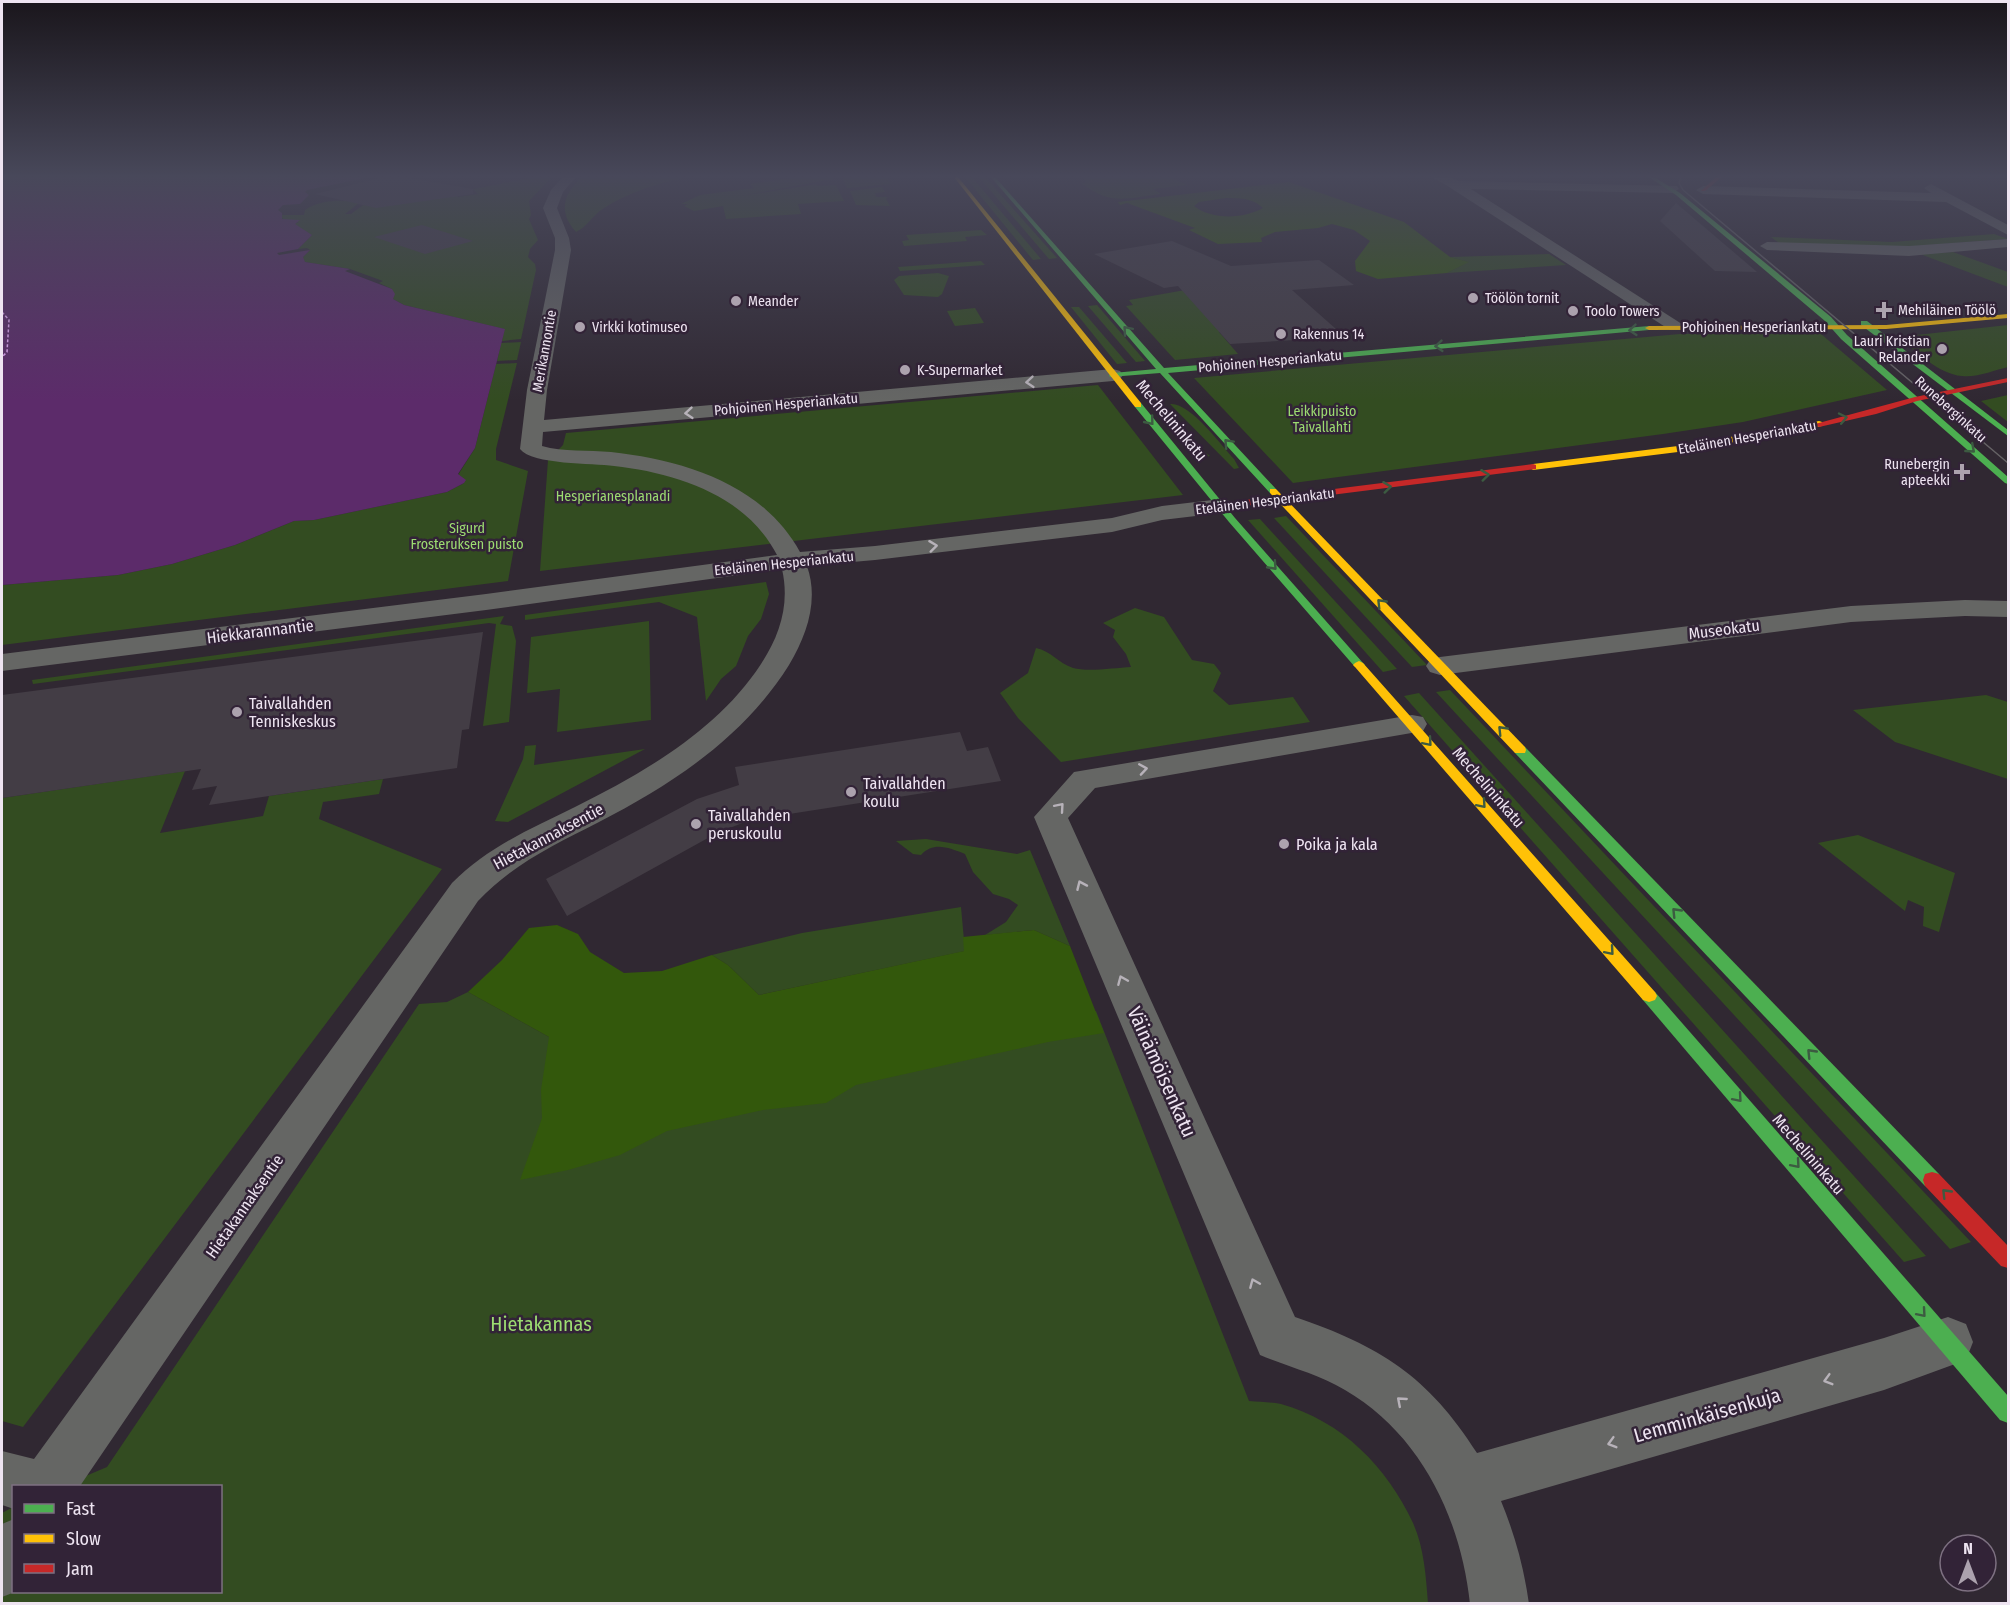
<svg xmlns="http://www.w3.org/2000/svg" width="2010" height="1605" viewBox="0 0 2010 1605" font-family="'Fira Sans Condensed',sans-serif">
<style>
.green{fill:#334c21}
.forest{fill:#33580c;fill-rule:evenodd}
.water{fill:#5c2b6a}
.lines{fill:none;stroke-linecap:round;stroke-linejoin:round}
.ferry{stroke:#e9aefc;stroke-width:1.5;stroke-dasharray:3 2;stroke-linecap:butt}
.building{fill:#433d45}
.street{fill:#656664;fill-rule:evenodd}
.fast{fill:#4caf50;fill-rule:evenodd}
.slow{fill:#ffc107;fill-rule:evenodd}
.jam{fill:#c62828;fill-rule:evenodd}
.tram{stroke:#656265;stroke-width:1.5}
.oneway{stroke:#3c5b41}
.oneway2{stroke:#b7b2b9}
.poi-dot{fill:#aca2ae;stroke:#322337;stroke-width:2}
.labels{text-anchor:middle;stroke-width:5;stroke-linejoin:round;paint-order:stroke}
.far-poi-label{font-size:14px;fill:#eee4f1;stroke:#322337;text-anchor:start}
.far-street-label{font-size:14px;fill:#eee4f1;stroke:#322337}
.far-park-label{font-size:14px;fill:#9cdc71;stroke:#322337}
.street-label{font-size:16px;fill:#eee4f1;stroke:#322337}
.poi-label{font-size:16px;fill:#eee4f1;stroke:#322337;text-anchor:start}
.near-street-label{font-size:20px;fill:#eee4f1;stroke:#322337}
.near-park-label{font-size:20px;fill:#9cdc71;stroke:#322337}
</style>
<rect width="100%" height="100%" fill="#302832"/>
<g class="green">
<path d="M 536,177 L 552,177 L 529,201 L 531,215 L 529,219 L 538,240 L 530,249 L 528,257 L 535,264 L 536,270 L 521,339 L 502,341 L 504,329 L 404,305 L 393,299 L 392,289 L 379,283 L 383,281 L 350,269 L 305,262 L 302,258 L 310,250 L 307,248 L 298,249 L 312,235 L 294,224 L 299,222 L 285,221 L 280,215 L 304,215 L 305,210 C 321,199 341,200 360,202 L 345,214 L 351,214 L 366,203 L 453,193 L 458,197 L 478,194 L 473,189 Z"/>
<path d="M 582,177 L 687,177 C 659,183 629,192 604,208 C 593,215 587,227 576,232 C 558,212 563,194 582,177 Z"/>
<polygon points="801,177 832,177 833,179 741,196 816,184 817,186 836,185 844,201 798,204 801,214 726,219 723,206 694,211 684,206 688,204 681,204 700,195 754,188 750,184"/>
<polygon points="842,177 887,177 891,184 847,188"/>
<polygon points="965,177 972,177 1041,259 1033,260"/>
<polygon points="979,177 985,177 1057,258 1049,259"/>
<path d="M 1084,178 L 1170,177 L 1187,185 L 1153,189 L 1161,194 C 1127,198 1110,206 1082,183 L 1086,183 Z"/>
<polygon points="882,187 885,192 875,193 876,197 888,197 886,199 890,206 856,205 850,191"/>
<polygon points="981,230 987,235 965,237 967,241 904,246 902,241 909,240 906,235"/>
<polygon points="1994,234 2008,239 1903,247 1779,243 1771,237 1892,242"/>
<polygon points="1953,252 2008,272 2008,287 1920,254"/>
<polygon points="1549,254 1566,265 1447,273 1468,262 1450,257"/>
<polygon points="981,261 985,265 900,271 898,267"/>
<polygon points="938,273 949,276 942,294 938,297 904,295 894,280 899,276"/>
<polygon points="1236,281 1219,332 1238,354 1175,360 1126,306 1133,305 1129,300"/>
<polygon points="1097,305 1145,361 1136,362 1088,306"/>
<polygon points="1071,307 1079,307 1127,363 1117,364"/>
<polygon points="975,308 984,323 955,326 947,311"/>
<path d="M 2008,325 L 2008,367 C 1995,370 1976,378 1962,376 C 1938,374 1916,351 1898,337 Z"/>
<polygon points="1680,334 1821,334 1887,390 1743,422 1663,434 1293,483 1194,378"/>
<polygon points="521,342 517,360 497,361 501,343"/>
<polygon points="517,363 496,449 496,460 528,471 508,581 2,645 2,585 118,575 172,564 235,545 294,521 314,520 447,492 464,483 458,475 475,448 496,364"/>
<polygon points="1098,385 1183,495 540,571 548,460 563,445 566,433"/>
<path d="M 1145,386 L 1201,449 L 1210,456 C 1189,460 1152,404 1138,387 Z"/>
<polygon points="2008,395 2008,422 1981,401"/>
<path d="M 1170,404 C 1190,402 1221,445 1234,459 L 1239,468 L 1234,469 Z"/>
<polygon points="1286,516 1427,665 1412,667 1274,518"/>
<polygon points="1260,519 1397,669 1383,672 1248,520"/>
<polygon points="766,582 769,594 761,619 748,636 736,666 721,679 706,701 697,617 659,602 525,620 525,615"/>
<path d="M 1135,608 L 1164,617 L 1192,660 L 1214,664 L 1221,673 L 1213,691 L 1229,705 L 1293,697 L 1310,722 L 1061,762 L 1018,718 L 1000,693 L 1028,673 L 1036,648 C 1051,651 1058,663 1073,668 C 1087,672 1115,668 1131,667 L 1126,654 L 1113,637 L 1115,630 L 1103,623 Z"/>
<polygon points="504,616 500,624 512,626 516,641 509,722 483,726 496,624 489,623 33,684 32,680"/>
<polygon points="649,621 651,720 557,732 560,689 527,693 531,637"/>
<polygon points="1450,690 1971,1242 1950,1249 1436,692"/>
<polygon points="1419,693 1926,1256 1904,1262 1404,696"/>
<polygon points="1986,695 2008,702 2008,779 1895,742 1853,710"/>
<polygon points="536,745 534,765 645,749 508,822 495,821 523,759 525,746"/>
<polygon points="185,771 160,833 263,816 269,796 383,779 379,794 323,802 319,819 442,869 23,1427 2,1421 2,798"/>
<polygon points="1858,835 1955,873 1939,932 1923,926 1924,907 1908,900 1905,911 1818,843"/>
<path d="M 926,839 L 1017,854 L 1030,850 L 1070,946 L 1034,930 L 985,935 L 1006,922 L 1018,905 L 1009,899 L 993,894 L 973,872 L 965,854 C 949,848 934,841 921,855 L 913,854 L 896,841 Z"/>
<polygon points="961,907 965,951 759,995 728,965 712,955 802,933"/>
<path d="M 468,992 L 549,1037 L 736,1085 L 1096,1011 L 1249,1401 C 1260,1402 1271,1402 1281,1404 C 1342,1421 1387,1467 1413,1523 C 1424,1547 1426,1577 1428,1603 L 2,1603 L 2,1513 L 13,1507 L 14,1592 L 220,1592 L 220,1486 L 62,1486 L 107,1467 L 419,1004 L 447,1002 Z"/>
</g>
<g class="forest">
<path d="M 1289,182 L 1404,222 L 1450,257 L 1469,262 L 1447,273 L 1378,279 L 1356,271 L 1355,261 L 1370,241 L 1354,230 L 1332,224 L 1318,228 L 1275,232 L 1261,238 L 1262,242 L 1218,244 L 1189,230 L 1195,228 L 1127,203 L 1120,205 L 1118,202 ZM 1226,198 C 1240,198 1253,198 1263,208 C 1243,219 1212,220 1194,206 L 1199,202 Z"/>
<polygon points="557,925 578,934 590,952 624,973 662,971 712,955 728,965 759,995 964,951 963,937 1034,930 1070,946 1104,1033 1048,1042 856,1085 826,1103 763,1110 667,1131 620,1155 568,1170 520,1180 542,1118 541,1090 549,1037 468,992 502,960 529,928"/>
</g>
<polygon class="water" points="2,177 370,177 307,190 305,192 309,195 300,204 283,205 278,210 282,213 282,219 300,220 295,224 312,235 298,249 277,253 279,255 310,250 303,257 305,262 350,269 345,271 392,289 395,294 393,299 404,305 505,329 475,448 458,474 466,480 464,483 447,492 314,520 294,521 235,545 172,564 118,575 2,585"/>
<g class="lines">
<polyline class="ferry" points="2,312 9,320 7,352 2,357"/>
</g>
<g class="building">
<polygon points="384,177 404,177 473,189 473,194 376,208 315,194"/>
<polygon points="1676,203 1757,272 1715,271 1660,221"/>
<polygon points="422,225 473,241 425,254 374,237"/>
<polygon points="1172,241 1231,266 1319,260 1354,285 1292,290 1345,337 1230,344 1178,286 1164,288 1094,254"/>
<polygon points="483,632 469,729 462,730 457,768 209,805 217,786 192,790 201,769 2,798 2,695"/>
<polygon points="960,732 967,751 988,747 1001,781 750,820 717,833 567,916 546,879 697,799 739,785 735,767"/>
</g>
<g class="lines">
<g class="street">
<path d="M 563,177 L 576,177 L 563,192 L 557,208 L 569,238 L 571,250 L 547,390 L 544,420 L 1113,369 L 1120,371 L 1123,375 L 1120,379 L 1113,381 L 543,432 L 542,446 C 563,452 589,450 611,452 C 683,460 763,484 800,552 L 875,546 L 1112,518 L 1162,506 L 1221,499 L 1229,501 L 1233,506 L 1229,511 L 1221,513 L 1162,520 L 1112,532 L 875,560 L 807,566 C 819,600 807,635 789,665 C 744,737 673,784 599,822 C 554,845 513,864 478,901 L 80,1486 L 14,1486 L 14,1509 L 2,1505 L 2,1451 L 34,1459 L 452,883 C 488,847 530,829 575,807 C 645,772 718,730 761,664 C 780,635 790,604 782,569 L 486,610 L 2,671 L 2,654 L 486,594 L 777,555 C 746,495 676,473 614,466 C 593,463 532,465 520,449 L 527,390 L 555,250 L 555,238 L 543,208 L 551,190 Z"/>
<polygon points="1431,177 1448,177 1459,181 1677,186 1679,189 1672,193 1471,189 1685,326 1682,330 1670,330 1446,185"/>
<polygon points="1931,184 2008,225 2008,235 1946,202 1703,194 1696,190 1703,186 1931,193 1924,188"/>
<polygon points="2008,239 2008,247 1909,256 1767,250 1760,246 1767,242 1909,246"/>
<polygon points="1965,600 2008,601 2008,617 1965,616 1851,622 1440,675 1430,672 1426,666 1430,660 1440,657 1851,606"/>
<path d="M 1412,715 L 1423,717 L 1427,724 L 1423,731 L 1095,788 L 1068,818 L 1295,1317 C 1380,1346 1428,1376 1477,1453 L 1884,1338 L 1948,1317 L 1966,1324 L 1973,1342 L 1966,1360 L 1884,1390 L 1501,1501 C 1515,1535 1524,1568 1529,1604 L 1470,1604 C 1461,1519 1421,1434 1345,1390 C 1318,1374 1289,1367 1260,1355 L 1034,817 L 1074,772 Z"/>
<polygon points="14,1519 15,1592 2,1597 2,1524"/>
</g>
<g class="fast">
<polygon points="991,177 995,177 1164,368 1649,326 1653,328 1649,330 1168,373 1276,489 1276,493 1270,493 1160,373 1110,377 1109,375 1113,373 1156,369"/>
<polygon points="1649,177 1654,177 1680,193 1831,317 1847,335 2008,477 2008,484 2005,483 1841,339 1825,321 1676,195"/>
<polygon points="1861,321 1867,321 2008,430 2008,436 1861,325"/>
<polygon points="1135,403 1141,403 1235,518 1363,663 1365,665 1363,667 1355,667 1229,522 1135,407"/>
<polygon points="1520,746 1525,747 1939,1174 1941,1180 1939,1186 1932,1188 1925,1186 1515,753 1514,750 1515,747"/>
<polygon points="1649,990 1655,992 2008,1396 2008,1423 2000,1420 1643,1000 1641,996 1643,992"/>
</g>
<g class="slow">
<polygon points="954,177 958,177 1141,403 1141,407 1135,407"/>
<polygon points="2008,314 2008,318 1886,329 1649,330 1645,328 1649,326 1886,325"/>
<polygon points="1819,421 1822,422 1822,426 1686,451 1533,470 1528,467 1533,464 1686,445"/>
<polygon points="1270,489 1276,489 1525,747 1526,750 1525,753 1515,753 1270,493"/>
<polygon points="1359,661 1363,663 1655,992 1657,996 1655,1000 1649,1002 1643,1000 1355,667 1353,665 1355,663"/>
</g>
<g class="jam">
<polygon points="1716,177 1722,177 1705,191 1701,191"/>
<polygon points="2008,378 2008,382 1917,401 1876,414 1819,427 1815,424 1915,397"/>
<polygon points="1533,464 1536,465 1536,469 1221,509 1216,506 1221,503"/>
<polygon points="1932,1172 1939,1174 2008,1246 2008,1268 2001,1266 1925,1186 1923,1180 1925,1174"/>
</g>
<polyline class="tram" points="1681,177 1679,183 1683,190 2008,463"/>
</g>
<defs><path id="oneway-chevron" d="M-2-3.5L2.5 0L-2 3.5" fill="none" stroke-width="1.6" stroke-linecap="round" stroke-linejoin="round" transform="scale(1.5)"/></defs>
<g class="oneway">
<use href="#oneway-chevron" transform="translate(1127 330) rotate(-131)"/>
<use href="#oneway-chevron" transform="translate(1633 330) rotate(175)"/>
<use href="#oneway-chevron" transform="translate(1439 346) rotate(175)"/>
<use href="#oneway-chevron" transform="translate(1843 418) rotate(-12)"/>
<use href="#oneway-chevron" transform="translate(1150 421) rotate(51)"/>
<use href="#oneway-chevron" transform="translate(1228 443) rotate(-133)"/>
<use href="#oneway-chevron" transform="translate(1971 449) rotate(41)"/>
<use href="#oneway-chevron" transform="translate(1485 475) rotate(-7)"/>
<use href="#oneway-chevron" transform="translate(1387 487) rotate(-7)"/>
<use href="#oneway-chevron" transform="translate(1273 566) rotate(48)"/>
<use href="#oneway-chevron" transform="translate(1381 603) rotate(-134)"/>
<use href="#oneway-chevron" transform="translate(1502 730) rotate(-134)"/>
<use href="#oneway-chevron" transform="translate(1428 742) rotate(49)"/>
<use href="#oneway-chevron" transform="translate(1482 804) rotate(49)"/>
<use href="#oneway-chevron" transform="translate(1676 912) rotate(-134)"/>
<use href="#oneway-chevron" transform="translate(1610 951) rotate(49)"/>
<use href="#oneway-chevron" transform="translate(1811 1053) rotate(-134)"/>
<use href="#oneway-chevron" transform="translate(1738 1098) rotate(49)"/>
<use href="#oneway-chevron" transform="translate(1796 1164) rotate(49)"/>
<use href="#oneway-chevron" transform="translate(1946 1193) rotate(-134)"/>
<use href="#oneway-chevron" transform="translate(1922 1313) rotate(49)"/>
</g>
<g class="oneway2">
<use href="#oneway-chevron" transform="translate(1030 382) rotate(175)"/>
<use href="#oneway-chevron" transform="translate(689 413) rotate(175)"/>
<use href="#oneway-chevron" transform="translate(933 546) rotate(-7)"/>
<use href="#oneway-chevron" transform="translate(1143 769) rotate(-9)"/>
<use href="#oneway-chevron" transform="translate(1060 807) rotate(-49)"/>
<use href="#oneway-chevron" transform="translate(1081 885) rotate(-114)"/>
<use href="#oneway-chevron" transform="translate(1122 980) rotate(-113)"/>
<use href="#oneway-chevron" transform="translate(1254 1283) rotate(-113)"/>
<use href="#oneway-chevron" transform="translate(1828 1380) rotate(164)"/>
<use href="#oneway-chevron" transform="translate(1401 1401) rotate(-139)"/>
<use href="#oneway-chevron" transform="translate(1612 1443) rotate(164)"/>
</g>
<linearGradient id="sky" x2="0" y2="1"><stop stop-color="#1a161c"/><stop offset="0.44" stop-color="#48485a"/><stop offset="1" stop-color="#48485a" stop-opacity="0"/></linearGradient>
<rect width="2010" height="401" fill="url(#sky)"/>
<g class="poi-dot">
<circle cx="1473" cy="298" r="6"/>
<circle cx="736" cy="301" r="6"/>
<path d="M1881 301h6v6h6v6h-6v6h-6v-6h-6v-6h6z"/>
<circle cx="1573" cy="311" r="6"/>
<circle cx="580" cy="327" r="6"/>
<circle cx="1281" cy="334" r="6"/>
<circle cx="1942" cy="349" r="6"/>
<circle cx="905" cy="370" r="6"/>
<path d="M1959 463h6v6h6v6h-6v6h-6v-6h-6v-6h6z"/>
<circle cx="237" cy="712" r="6"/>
<circle cx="851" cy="792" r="6"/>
<circle cx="696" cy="824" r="6"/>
<circle cx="1284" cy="844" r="6"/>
</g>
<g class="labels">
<g class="far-poi-label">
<text x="1485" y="303">Töölön tornit</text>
<text x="748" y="306">Meander</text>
<text x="1898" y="315">Mehiläinen Töölö</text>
<text x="1585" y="316">Toolo Towers</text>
<text x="592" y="332">Virkki kotimuseo</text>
<text x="1293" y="339">Rakennus 14</text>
<text x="1930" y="346" text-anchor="end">Lauri Kristian<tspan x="1930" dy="16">Relander</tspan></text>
<text x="917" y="375">K-Supermarket</text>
<text x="1950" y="469" text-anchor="end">Runebergin<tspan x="1950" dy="16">apteekki</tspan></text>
</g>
<g class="far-street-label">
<text x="1754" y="332">Pohjoinen Hesperiankatu</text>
<text transform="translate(544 351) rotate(-80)" y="5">Merikannontie</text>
<text transform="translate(1270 361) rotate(-5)" y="5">Pohjoinen Hesperiankatu</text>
<text transform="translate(786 404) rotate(-5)" y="5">Pohjoinen Hesperiankatu</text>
<text transform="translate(1951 409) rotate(42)" y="5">Runeberginkatu</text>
<text transform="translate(1747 437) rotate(-10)" y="5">Eteläinen Hesperiankatu</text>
<text transform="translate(1265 501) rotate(-7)" y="5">Eteläinen Hesperiankatu</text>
<text transform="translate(784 563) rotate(-6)" y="5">Eteläinen Hesperiankatu</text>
</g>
<g class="far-park-label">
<text x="1322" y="416">Leikkipuisto<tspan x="1322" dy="16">Taivallahti</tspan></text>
<text x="613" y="501">Hesperianesplanadi</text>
<text x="467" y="533">Sigurd<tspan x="467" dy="16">Frosteruksen puisto</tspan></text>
</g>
<g class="street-label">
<text transform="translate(1172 420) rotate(50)" y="6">Mechelininkatu</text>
<text transform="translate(1724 629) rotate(-7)" y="6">Museokatu</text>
<text transform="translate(260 631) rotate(-7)" y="6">Hiekkarannantie</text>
<text transform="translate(1489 787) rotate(49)" y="6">Mechelininkatu</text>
<text transform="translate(548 836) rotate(-28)" y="6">Hietakannaksentie</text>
<text transform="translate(1809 1154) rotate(49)" y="6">Mechelininkatu</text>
<text transform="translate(244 1206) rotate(-55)" y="6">Hietakannaksentie</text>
</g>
<g class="poi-label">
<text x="249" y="709">Taivallahden<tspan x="249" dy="18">Tenniskeskus</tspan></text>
<text x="863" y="789">Taivallahden<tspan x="863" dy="18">koulu</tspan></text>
<text x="708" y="821">Taivallahden<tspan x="708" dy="18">peruskoulu</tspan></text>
<text x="1296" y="850">Poika ja kala</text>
</g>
<g class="near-street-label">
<text transform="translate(1162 1072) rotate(66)" y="7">Väinämöisenkatu</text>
<text transform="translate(1707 1415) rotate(-16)" y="7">Lemminkäisenkuja</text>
</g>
<g class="near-park-label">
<text x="541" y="1331">Hietakannas</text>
</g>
</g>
<rect width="2010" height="1605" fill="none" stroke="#eee4f1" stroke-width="6"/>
<rect x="12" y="1485" width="210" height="108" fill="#322337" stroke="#7d7081" stroke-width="1.5"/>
<rect x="24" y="1504" width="30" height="9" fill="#4caf50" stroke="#7d7081" stroke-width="1.5"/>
<text x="66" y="1515" font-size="18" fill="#eee4f1">Fast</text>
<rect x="24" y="1534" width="30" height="9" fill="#ffc107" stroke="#7d7081" stroke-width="1.5"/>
<text x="66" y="1545" font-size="18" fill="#eee4f1">Slow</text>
<rect x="24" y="1564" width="30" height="9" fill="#c62828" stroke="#7d7081" stroke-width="1.5"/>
<text x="66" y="1575" font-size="18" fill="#eee4f1">Jam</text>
<g transform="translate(1968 1563)"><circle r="28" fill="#322337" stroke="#7d7081" stroke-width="1.5"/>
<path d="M0-4.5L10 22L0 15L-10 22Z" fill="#aca2ae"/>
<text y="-9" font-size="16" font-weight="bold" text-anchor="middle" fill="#eee4f1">N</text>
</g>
</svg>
